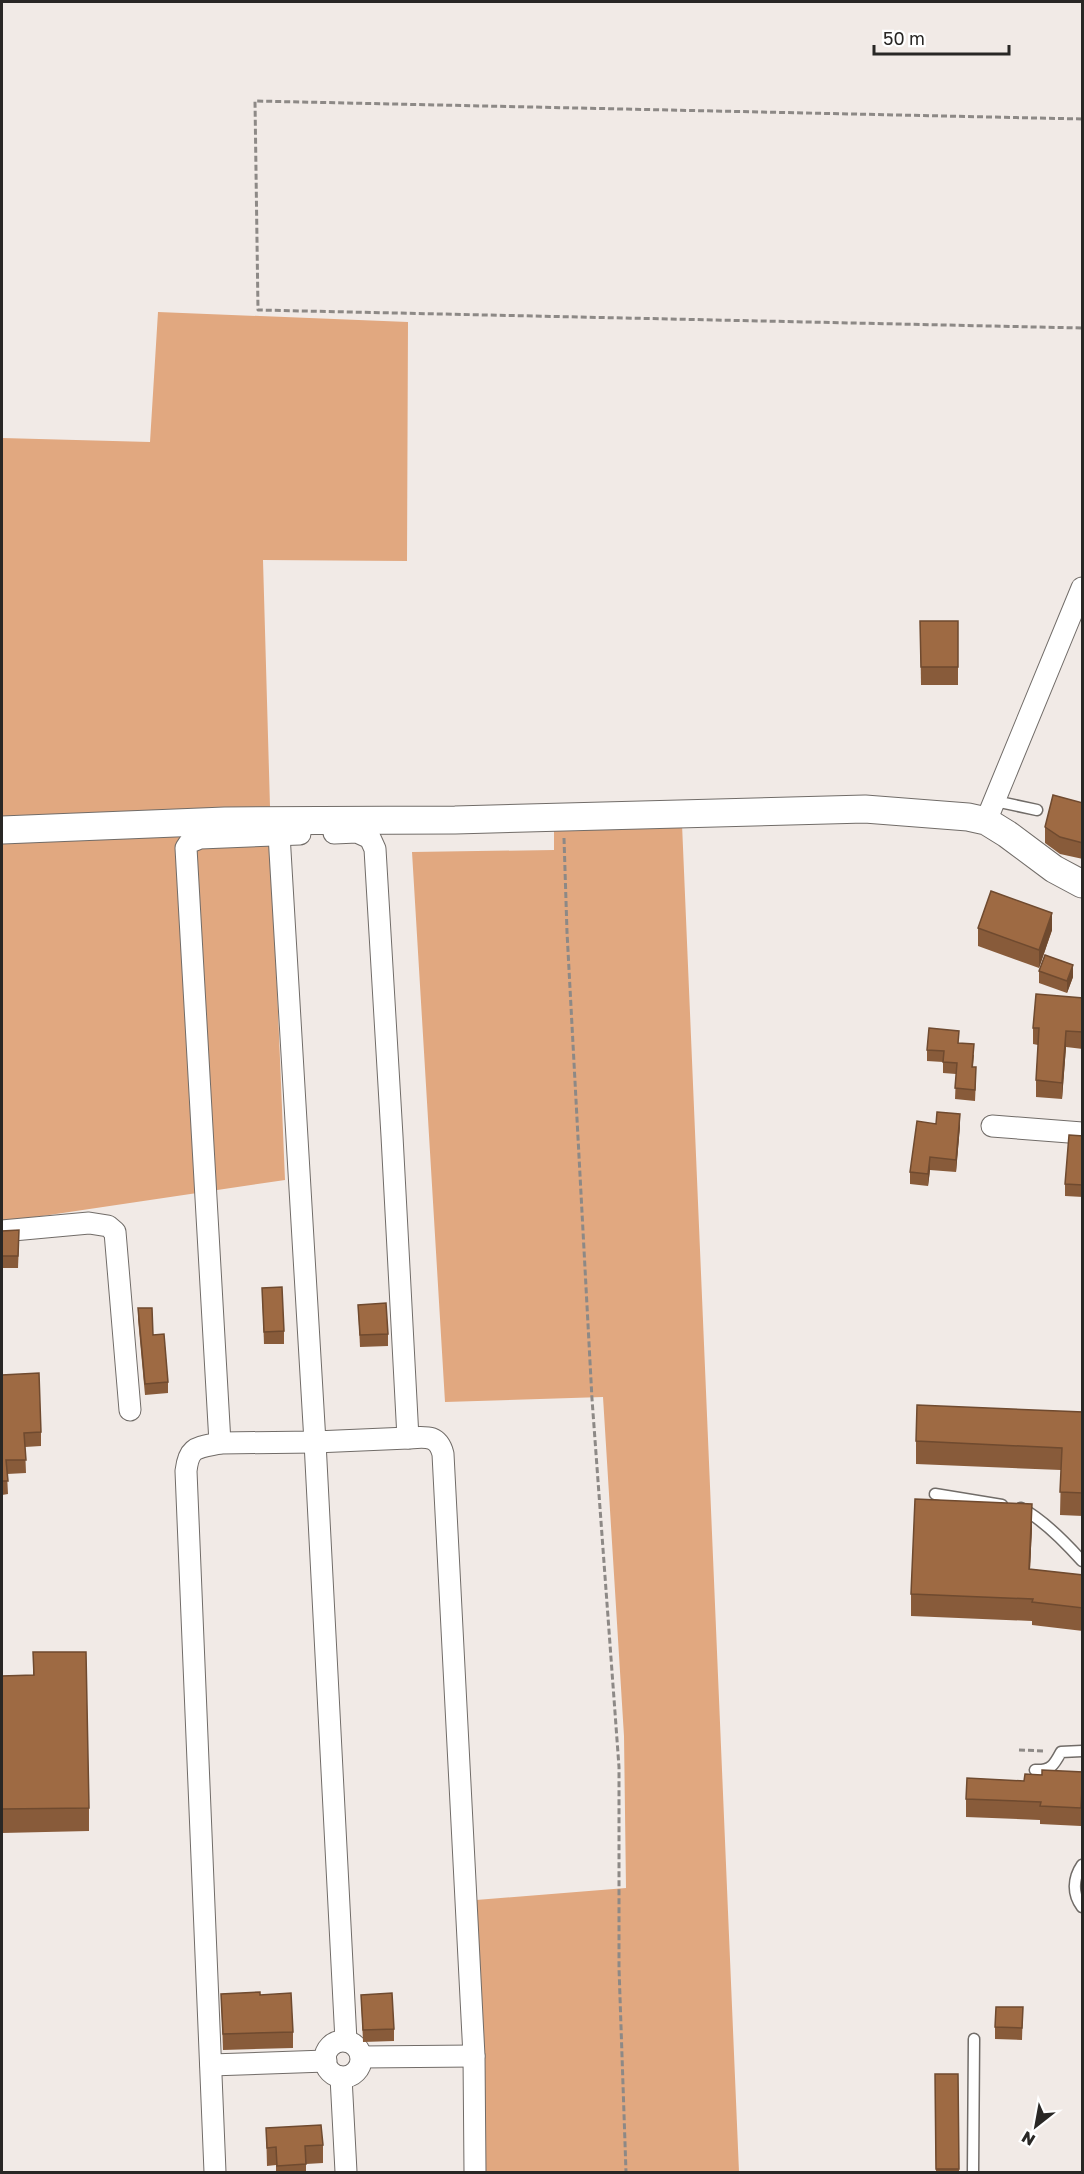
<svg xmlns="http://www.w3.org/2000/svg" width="1084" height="2174" viewBox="0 0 1084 2174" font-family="'Golos Text',sans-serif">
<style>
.forest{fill:#e1a880}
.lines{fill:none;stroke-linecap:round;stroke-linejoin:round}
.service-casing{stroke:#716c68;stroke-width:13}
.minor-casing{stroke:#716c68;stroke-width:23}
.tertiary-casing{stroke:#716c68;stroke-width:29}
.path{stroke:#8d8986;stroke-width:3;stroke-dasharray:6 3;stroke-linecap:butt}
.service{stroke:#fff;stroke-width:10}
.minor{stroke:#fff;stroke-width:21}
.tertiary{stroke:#fff;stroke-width:27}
.wall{fill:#885b3a}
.shaded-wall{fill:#6f4a2f}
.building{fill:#9e6a43;stroke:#6f4a2f;stroke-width:1.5}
</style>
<rect width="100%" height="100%" fill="#f1eae6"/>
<g class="forest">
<polygon points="158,312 408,322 407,561 263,560 271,842 285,1180 2,1222 2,438 150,442"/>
<polygon points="682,824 739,2172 486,2172 476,1900 626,1888 624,1736 603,1397 445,1402 412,852 554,850 554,825"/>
</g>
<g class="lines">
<defs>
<g id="service">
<polyline points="995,801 1037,810"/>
<polyline points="935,1494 1002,1505"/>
<path d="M 1021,1508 C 1044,1520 1065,1542 1082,1561"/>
<path d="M 1035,1770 C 1051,1771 1054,1765 1061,1752 L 1082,1751"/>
<path d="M 1082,1865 C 1073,1878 1072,1894 1082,1907"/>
<polyline points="973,2172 974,2039"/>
</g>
<g id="minor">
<polyline points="986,821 1082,588"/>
<path d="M 334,833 L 357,832 L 370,838 L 375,849 L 392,1136 L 408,1438 C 425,1437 438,1434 443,1454 L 474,2056 L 475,2172"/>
<polyline points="279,834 315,1442 346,2041"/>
<polyline points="992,1126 1082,1133"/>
<polyline points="2,1231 89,1223 108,1226 115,1232 130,1410"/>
<polyline points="220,1443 315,1442 408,1438"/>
<circle cx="343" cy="2059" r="18"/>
<polyline points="361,2057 474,2056"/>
<polyline points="211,2065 326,2061"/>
<polyline points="341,2077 346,2172"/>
<path d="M 215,2172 L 186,1471 C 189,1446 197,1448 220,1443 L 186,848 L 190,842 L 200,838 L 300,834"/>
</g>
<polyline id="tertiary" points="2,830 225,821 455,820 865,809 968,817 986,821 1007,834 1054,869 1082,884"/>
</defs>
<use href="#service" class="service-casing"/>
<use href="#minor" class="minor-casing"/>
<use href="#tertiary" class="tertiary-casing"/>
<g class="path">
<polyline points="1082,119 255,101 258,310 1082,328"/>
<polyline points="564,838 567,932 592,1399 619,1767 619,1968 626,2172"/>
<polyline points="1019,1750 1045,1751"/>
</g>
<use href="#service" class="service"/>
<use href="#minor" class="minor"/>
<use href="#tertiary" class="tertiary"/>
</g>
<g class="wall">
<polygon points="920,621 958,621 958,685 921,685"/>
<polygon points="1083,803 1083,859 1060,854 1045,843 1045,827"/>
<polygon points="978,928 1052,930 1039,968 978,946"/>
<polygon points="1039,971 1073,977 1067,993 1039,983"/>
<polygon points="1083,998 1083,1049 1066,1047 1062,1099 1036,1097 1036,1080 1038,1045 1033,1044 1033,1028"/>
<polygon points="959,1043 974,1055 973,1067 976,1079 975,1101 955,1099 956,1074 943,1073 943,1062 927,1061 927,1050"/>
<polygon points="960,1126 956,1172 930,1170 928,1186 910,1184 910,1172"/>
<polygon points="1083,1136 1083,1197 1065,1196 1065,1184"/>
<polygon points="2,1231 19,1242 18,1268 2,1268"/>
<polygon points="262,1288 284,1331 284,1344 264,1344"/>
<polygon points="358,1305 388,1334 388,1346 360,1347"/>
<polygon points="138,1308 153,1335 168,1382 168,1393 145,1395 138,1319"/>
<polygon points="2,1375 41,1432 41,1446 25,1447 26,1473 7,1474 8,1494 2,1495"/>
<polygon points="1083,1412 1083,1516 1060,1515 1061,1470 916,1464 916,1441"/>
<polygon points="1032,1527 1030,1569 1083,1575 1083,1631 1032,1625 1032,1621 911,1616 911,1594"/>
<polygon points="33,1652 89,1808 89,1831 2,1833 2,1676 33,1675"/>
<polygon points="1083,1772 1081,1826 1040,1824 1040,1820 966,1817 966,1799 1042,1775"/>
<polygon points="221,1994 260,1995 293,2032 293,2048 223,2050"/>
<polygon points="361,1995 394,2029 394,2041 363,2042"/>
<polygon points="1023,2007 1022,2040 995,2039 995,2027"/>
<polygon points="935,2074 958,2074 959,2172 936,2172"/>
<polygon points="266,2128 323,2145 323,2163 306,2164 306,2172 276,2172 276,2165 267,2166"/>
</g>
<g class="shaded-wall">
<polygon points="1052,913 1052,930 1039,968 1039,950"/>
<polygon points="1073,965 1073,977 1067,993 1067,981"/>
<polygon points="1066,1031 1066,1047 1062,1099 1062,1083"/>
<polygon points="960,1114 960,1126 956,1172 956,1160"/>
<polygon points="930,1157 930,1170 928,1186 928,1174"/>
<polygon points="1032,1504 1032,1527 1029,1591 1029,1569"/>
<polygon points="1083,1779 1083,1797 1081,1826 1081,1808"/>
</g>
<g class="building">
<polygon points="920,621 958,621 958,667 921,667"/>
<polygon points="1053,795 1083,803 1083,843 1060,837 1045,827"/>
<polygon points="991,891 1052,913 1039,950 978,928"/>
<polygon points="1045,955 1073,965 1067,981 1039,971"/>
<polygon points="1036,994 1083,998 1083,1032 1066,1031 1062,1083 1036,1080 1039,1028 1033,1028"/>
<polygon points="929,1028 959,1031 958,1043 974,1044 972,1067 976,1067 975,1090 955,1088 957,1063 943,1062 944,1051 927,1050"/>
<polygon points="937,1112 960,1114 956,1160 930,1157 928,1174 910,1172 917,1121 936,1124"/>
<polygon points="1069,1135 1083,1136 1083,1185 1065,1184"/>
<polygon points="19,1230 18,1256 2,1256 2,1231"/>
<polygon points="282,1287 284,1331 264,1332 262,1288"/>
<polygon points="386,1303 388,1334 360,1335 358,1305"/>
<polygon points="138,1308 152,1308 153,1335 164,1334 168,1382 145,1384"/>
<polygon points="39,1373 41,1432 24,1433 26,1460 6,1460 8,1481 2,1481 2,1375"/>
<polygon points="917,1405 1083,1412 1083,1493 1060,1492 1062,1448 916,1441"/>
<polygon points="915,1499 1032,1504 1029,1569 1083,1575 1083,1608 1032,1602 1033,1599 911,1594"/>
<polygon points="33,1652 86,1652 89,1808 2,1809 2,1676 34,1675"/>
<polygon points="1042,1770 1083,1772 1081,1808 1040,1806 1041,1802 966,1799 967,1778 1024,1781 1025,1774 1042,1775"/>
<polygon points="260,1992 260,1995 291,1993 293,2032 223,2034 221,1994"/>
<polygon points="392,1993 394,2029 363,2030 361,1995"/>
<polygon points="996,2007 1023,2007 1022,2028 995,2027"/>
<polygon points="935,2074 958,2074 959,2169 936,2169"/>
<polygon points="321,2125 323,2145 305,2146 306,2164 277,2166 276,2147 267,2148 266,2128"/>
</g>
<rect width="1084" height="2174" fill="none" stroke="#292725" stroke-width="6"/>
<g transform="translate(1036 2126) rotate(211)" stroke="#ffffff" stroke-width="4.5" paint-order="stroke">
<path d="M0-4.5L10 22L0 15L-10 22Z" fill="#292725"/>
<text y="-9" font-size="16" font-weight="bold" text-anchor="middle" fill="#292725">N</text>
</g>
<path d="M874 45v9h135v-9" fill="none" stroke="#292725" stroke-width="3"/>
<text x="883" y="45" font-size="18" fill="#292725" stroke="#ffffff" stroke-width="4.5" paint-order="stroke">50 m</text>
</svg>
